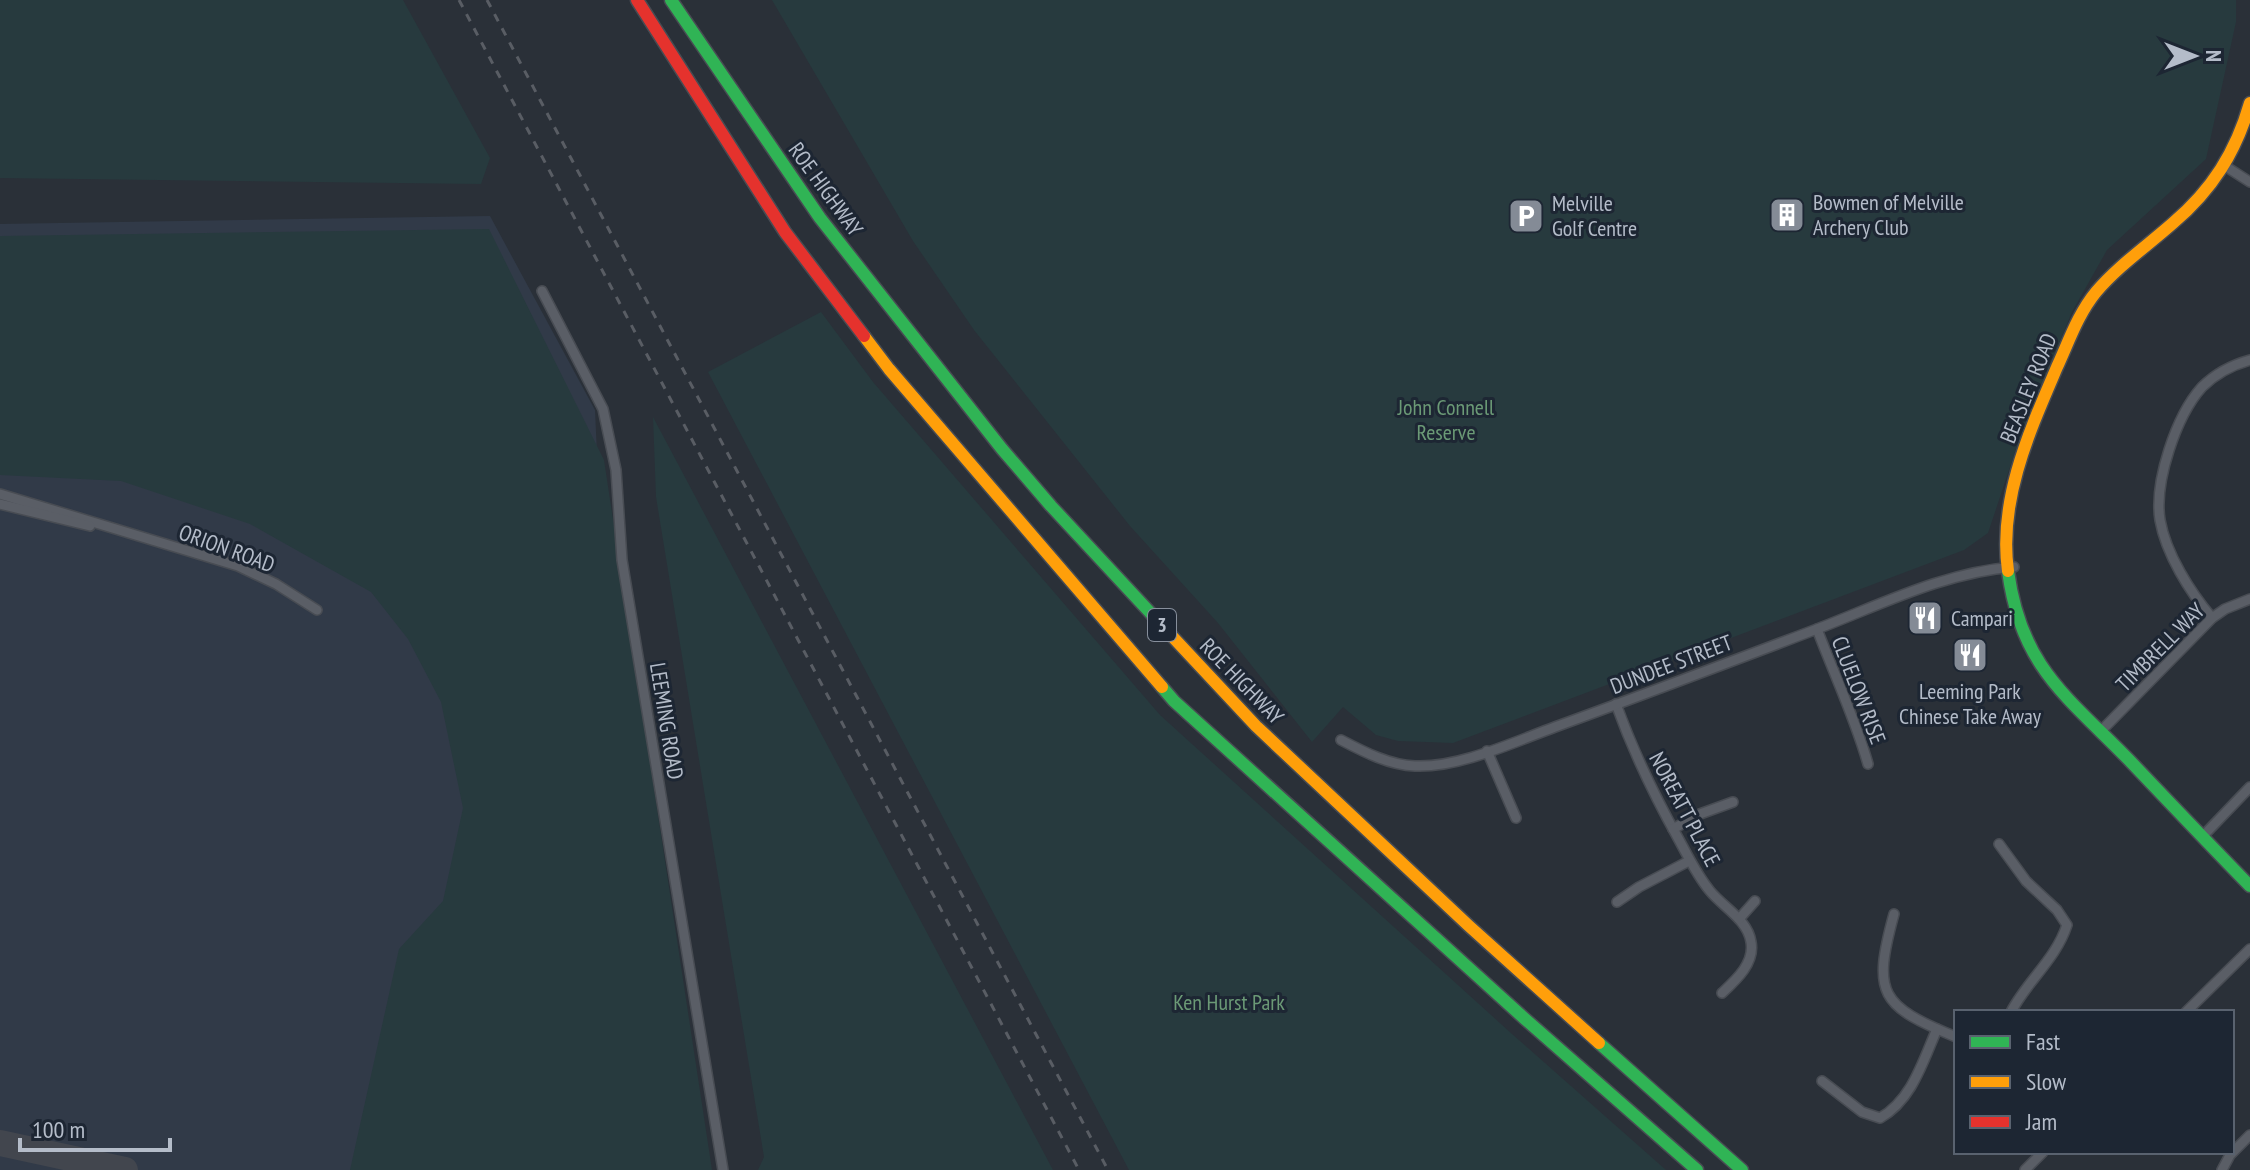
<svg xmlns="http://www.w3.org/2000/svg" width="2250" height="1170" viewBox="0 0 2250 1170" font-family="'PT Sans Narrow',sans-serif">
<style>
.airport{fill:#313a48}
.green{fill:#273a3e}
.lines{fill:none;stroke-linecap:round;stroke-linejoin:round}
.taxiway{stroke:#42464e;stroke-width:26}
.street-casing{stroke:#484c53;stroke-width:12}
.fast-casing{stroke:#484c53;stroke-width:15}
.slow-casing{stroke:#484c53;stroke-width:15}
.jam-casing{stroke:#484c53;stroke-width:15}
.street{stroke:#5a5e66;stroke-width:9}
.fast{stroke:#30b455;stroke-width:12}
.slow{stroke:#ff9f0a;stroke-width:12}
.jam{stroke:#e5322d;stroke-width:12}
.rail{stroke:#595d64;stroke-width:3;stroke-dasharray:8 8;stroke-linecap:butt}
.labels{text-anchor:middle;stroke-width:6;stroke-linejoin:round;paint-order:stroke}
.shield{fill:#1d2633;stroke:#878f9c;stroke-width:2}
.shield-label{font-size:20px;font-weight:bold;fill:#b4bcc9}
.street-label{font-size:22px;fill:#b4bcc9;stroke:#1d2633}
.poi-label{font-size:22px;fill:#b4bcc9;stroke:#1d2633;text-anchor:start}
.park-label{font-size:22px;fill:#6b9a76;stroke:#1d2633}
</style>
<rect width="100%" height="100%" fill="#2a3038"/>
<polygon class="airport" points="490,216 595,410 599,499 709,1170 0,1170 0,224"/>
<g class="green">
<polygon points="0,0 403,0 490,158 481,184 0,178"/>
<polygon points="772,0 2236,0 2236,22 2206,159 2107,250 2072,312 2019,440 1988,533 1964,550 1453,743 1398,741 1376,735 1343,707 1312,742 1218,623 1130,526 974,330 913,241"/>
<polygon points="489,229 604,460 712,1170 350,1170 399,949 443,901 463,808 441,702 408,639 371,592 250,524 121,481 0,475 0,236"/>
<polygon points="821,312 873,382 1160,715 1512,1034 1666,1170 1129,1170 708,372"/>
<polygon points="653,417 1053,1170 758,1170 764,1157 656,497"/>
</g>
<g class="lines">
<polyline class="taxiway" points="0,1143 125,1170"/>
<defs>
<g id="street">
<polyline points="2225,166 2250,182"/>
<polyline points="542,291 603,409 616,470 622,560 723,1170"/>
<polyline points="0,494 238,566 276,584 317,610"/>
<polyline points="0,504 90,526"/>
<path d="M 2212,618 C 2190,592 2166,554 2160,520 C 2154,482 2176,416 2202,387 C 2215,374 2232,365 2250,360"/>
<path d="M 1817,629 C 1834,674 1855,718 1868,764"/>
<path d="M 1616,704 C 1633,751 1654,795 1678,838 C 1688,856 1696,874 1710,891 C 1723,907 1748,920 1751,942 C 1755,963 1736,980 1722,993"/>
<polyline points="2101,731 2212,618 2225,609 2250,599"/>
<path d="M 1341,740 C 1364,752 1389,765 1415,766 C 1459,768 1514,742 1555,727 C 1643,695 1730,662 1817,629 C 1880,605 1945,572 2014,567"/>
<polyline points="1487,751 1516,818"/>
<polyline points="1673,829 1700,814 1733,802"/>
<polyline points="2203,836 2250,787"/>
<path d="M 1999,844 L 2026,881 L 2057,910 L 2067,925 C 2056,959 2027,981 2011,1012"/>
<polyline points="1617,902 1639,887 1689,861"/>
<path d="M 1894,914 C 1872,994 1880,1006 1956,1037"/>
<polyline points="1739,919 1755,901"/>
<polyline points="2186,1012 2250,949"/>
<path d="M 1822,1081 L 1862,1112 L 1880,1118 C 1912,1100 1923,1061 1937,1029"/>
<polyline points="2025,1170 2043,1152"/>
<polyline points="2222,1170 2230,1155 2250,1135"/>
</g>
<g id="fast">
<polyline points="671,0 820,218 1002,449 1051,506 1170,634"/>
<path d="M 2008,571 C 2021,668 2068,697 2131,762 C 2170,803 2210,845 2250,886"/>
<polyline points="1162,687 1174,701 1525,1019 1697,1170"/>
<polyline points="1599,1043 1742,1170"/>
</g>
<g id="slow">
<polyline points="864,336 889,369 1162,687"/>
<path d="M 2008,571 C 1998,500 2030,430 2057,367 C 2069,341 2078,314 2096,292 C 2118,266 2147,246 2173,223 C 2212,190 2236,152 2250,103"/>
<polyline points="1170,634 1256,726 1469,926 1599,1043"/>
</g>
<polyline id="jam" points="637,0 785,232 864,336"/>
</defs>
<use href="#street" class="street-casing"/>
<use href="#fast" class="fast-casing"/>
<use href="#slow" class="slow-casing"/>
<use href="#jam" class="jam-casing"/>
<use href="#street" class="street"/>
<use href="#fast" class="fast"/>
<use href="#slow" class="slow"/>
<use href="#jam" class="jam"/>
<g class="rail">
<polyline points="459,0 1079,1170"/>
<polyline points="487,0 1108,1170"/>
</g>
</g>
<defs>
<symbol id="building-square" viewBox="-11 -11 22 22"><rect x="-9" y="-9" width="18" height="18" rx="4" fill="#848b96" stroke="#1d2633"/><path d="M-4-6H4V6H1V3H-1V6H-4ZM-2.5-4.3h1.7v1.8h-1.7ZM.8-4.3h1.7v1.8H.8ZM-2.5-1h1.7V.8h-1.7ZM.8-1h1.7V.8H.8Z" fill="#fff"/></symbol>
<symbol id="parking-square" viewBox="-11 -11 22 22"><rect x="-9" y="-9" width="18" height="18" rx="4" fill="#848b96" stroke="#1d2633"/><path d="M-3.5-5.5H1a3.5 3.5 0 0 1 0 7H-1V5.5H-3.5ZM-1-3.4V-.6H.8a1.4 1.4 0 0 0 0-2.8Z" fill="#fff"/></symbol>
<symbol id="restaurant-square" viewBox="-11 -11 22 22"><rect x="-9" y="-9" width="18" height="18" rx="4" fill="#848b96" stroke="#1d2633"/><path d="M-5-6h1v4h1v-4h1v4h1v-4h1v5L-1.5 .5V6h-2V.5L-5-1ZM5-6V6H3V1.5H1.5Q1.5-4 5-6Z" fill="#fff"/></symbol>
</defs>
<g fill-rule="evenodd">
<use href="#building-square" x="1767" y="195" width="40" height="40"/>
<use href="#parking-square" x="1506" y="196" width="40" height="40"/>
<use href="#restaurant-square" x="1905" y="598" width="40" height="40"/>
<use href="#restaurant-square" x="1950" y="635" width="40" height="40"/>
</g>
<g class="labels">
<rect class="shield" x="1148" y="609" width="28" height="32" rx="6"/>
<g class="shield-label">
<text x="1162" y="632">3</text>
</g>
<g class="street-label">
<text transform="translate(826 189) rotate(54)" y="8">ROE HIGHWAY</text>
<text transform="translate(2028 388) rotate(-68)" y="8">BEASLEY ROAD</text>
<text transform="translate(227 548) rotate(20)" y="8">ORION ROAD</text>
<text transform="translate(2160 647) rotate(-45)" y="8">TIMBRELL WAY</text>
<text transform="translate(1671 664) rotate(-21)" y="8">DUNDEE STREET</text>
<text transform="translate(1242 681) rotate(46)" y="8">ROE HIGHWAY</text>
<text transform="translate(1859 690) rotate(69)" y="8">CLUELOW RISE</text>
<text transform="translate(667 721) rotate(81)" y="8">LEEMING ROAD</text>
<text transform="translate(1685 809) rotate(62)" y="8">NOREATT PLACE</text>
</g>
<g class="poi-label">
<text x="1813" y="210">Bowmen of Melville<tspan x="1813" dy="25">Archery Club</tspan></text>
<text x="1552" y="211">Melville<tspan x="1552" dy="25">Golf Centre</tspan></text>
<text x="1951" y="626">Campari</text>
<text x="1970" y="699" text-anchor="middle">Leeming Park<tspan x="1970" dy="25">Chinese Take Away</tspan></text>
</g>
<g class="park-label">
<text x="1446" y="415">John Connell<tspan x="1446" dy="25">Reserve</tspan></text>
<text x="1229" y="1010">Ken Hurst Park</text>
</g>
</g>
<rect x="1954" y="1010" width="280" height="144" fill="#1d2633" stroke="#59626f" stroke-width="2"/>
<rect x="1970" y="1036" width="40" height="12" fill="#30b455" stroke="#59626f" stroke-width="2"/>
<text x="2026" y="1050" font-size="24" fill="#b4bcc9">Fast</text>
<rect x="1970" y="1076" width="40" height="12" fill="#ff9f0a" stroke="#59626f" stroke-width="2"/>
<text x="2026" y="1090" font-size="24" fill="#b4bcc9">Slow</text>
<rect x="1970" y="1116" width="40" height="12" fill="#e5322d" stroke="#59626f" stroke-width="2"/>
<text x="2026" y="1130" font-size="24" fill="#b4bcc9">Jam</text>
<g transform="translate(2194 56) rotate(90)" stroke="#1d2633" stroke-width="6" paint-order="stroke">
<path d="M0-6L14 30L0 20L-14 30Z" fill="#b4bcc9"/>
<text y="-12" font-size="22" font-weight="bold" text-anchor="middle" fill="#b4bcc9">N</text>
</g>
<path d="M20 1138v12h150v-12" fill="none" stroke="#b4bcc9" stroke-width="4"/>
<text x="32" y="1138" font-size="24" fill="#b4bcc9" stroke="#1d2633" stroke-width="6" paint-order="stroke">100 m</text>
</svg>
